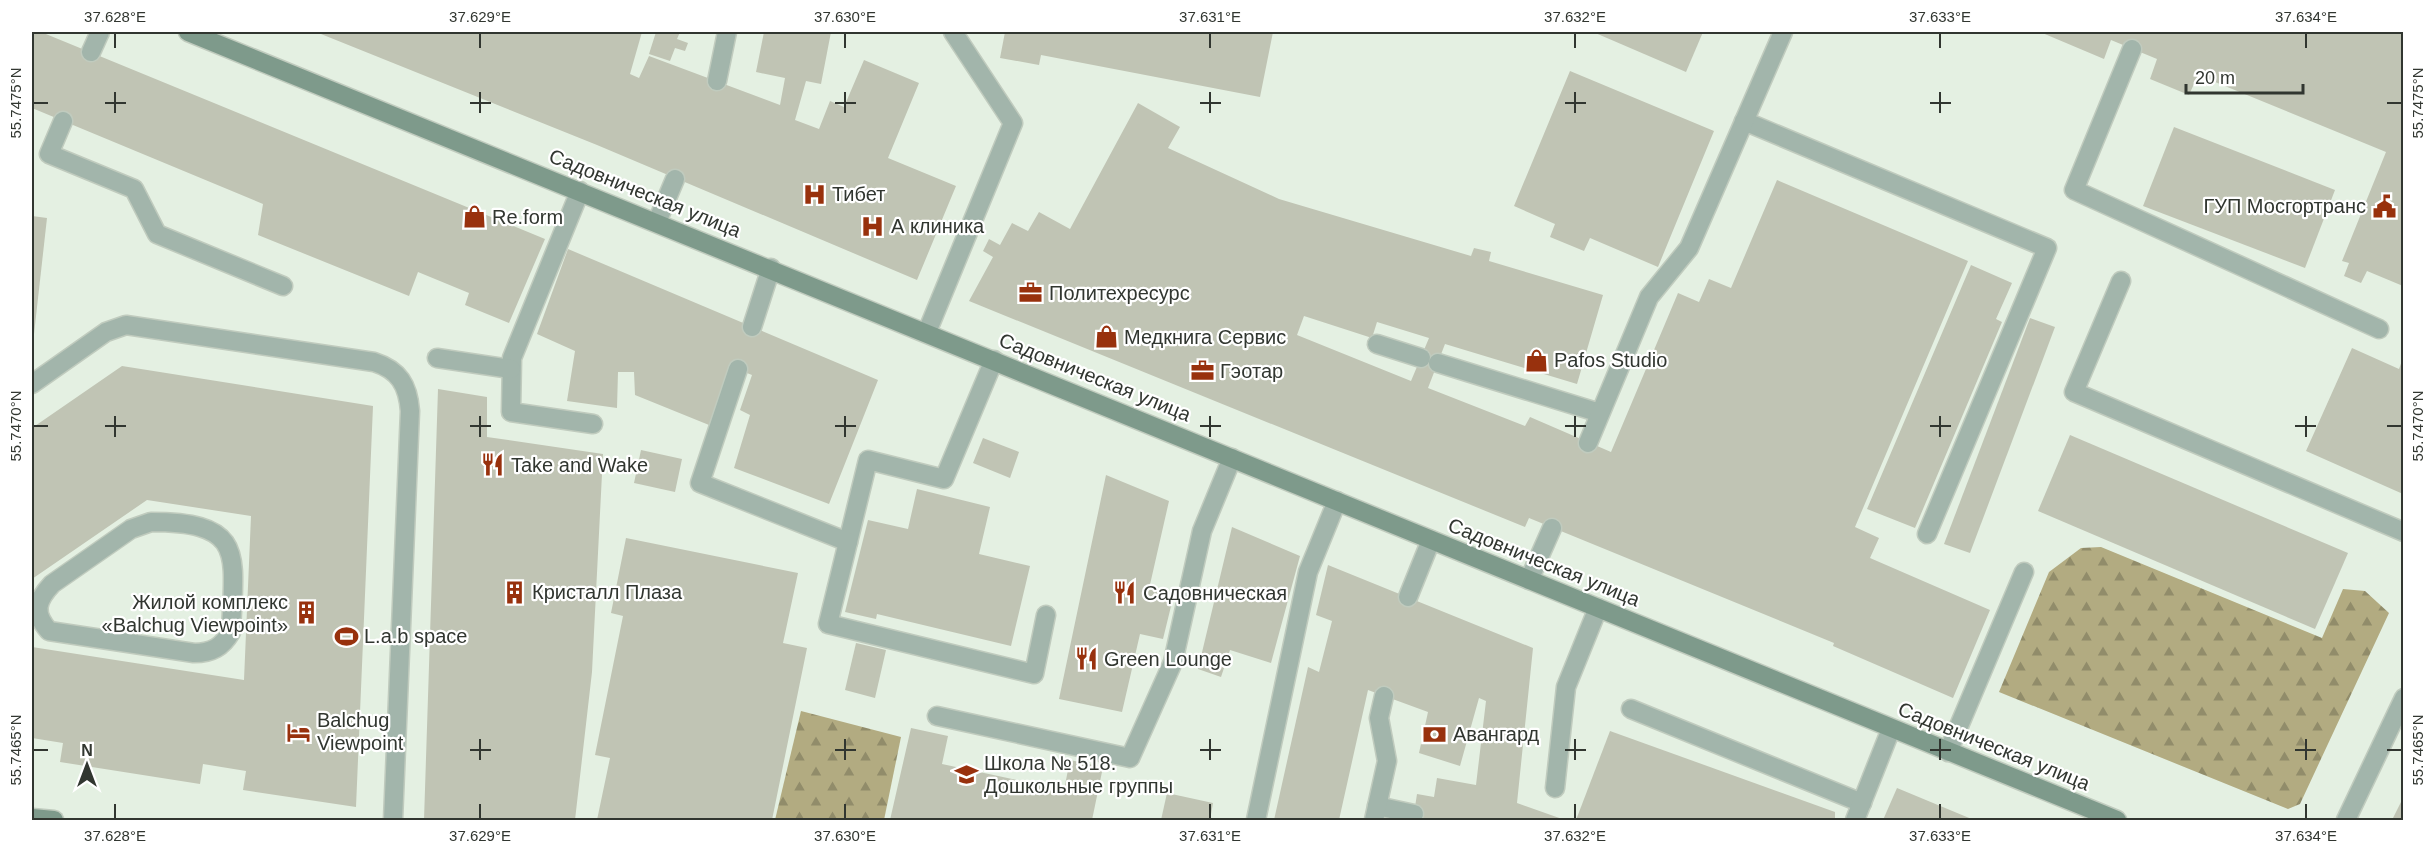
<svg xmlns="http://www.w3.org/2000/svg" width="2435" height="852" viewBox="0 0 2435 852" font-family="Arial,sans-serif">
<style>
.forest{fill:url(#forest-firs)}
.building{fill:#c0c4b4;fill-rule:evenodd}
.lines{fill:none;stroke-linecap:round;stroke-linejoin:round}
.lane-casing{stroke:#c0cbbe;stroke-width:21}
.street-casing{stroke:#c0cbbe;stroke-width:21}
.secondary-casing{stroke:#c0cbbe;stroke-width:21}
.lane{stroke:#a2b5ab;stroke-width:18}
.street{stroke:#a2b5ab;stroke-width:18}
.secondary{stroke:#7e9a8b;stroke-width:18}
.ticks{fill:none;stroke:#313630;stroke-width:2}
.labels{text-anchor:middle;stroke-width:4.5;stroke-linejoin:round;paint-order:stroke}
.street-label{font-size:20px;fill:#313630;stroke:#fff}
.poi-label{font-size:20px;fill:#313630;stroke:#fff;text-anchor:start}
.neatline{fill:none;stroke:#313630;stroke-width:2}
.ticks-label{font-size:15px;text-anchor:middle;fill:#313630}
</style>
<defs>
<pattern id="forest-firs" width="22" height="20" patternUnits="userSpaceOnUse" patternTransform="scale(1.5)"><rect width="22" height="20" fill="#b2ab81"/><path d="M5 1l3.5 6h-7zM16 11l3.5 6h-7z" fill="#918c6a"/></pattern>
</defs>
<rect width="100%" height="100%" fill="#e4f0e2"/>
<g class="forest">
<polygon points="2101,547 2322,638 2343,589 2365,591 2389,613 2300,804 2288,809 1999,692 2049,572 2081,548"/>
<polygon points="801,711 901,737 884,820 775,820"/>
</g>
<g class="building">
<polygon points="32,32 41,32 545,239 509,323 465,305 469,293 418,272 409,296 258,235 263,204 32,108"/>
<polygon points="316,32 642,32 630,74 639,78 649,56 780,105 785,78 756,72 764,32 831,32 821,84 806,81 795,120 819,129 830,101 844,107 864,60 919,83 888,158 956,186 917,280 597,145"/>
<polygon points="656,32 680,32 677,39 688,43 685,51 675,48 670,61 649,54"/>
<polygon points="1005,32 1273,32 1260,97 1041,55 1039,65 1000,58"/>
<polygon points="1593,32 1703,32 1686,72"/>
<polygon points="2040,32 2403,32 2403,286 2367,271 2361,283 2344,276 2349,263 2342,261 2386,152 2198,75 2189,95 2150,79 2157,59 2111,40 2104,59"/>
<polygon points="1570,71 1714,131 1658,267 1590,238 1584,251 1550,237 1555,224 1514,206"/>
<path d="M 1138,103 L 1180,127 L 1168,148 L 1279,199 L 1471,256 L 1474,248 L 1491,252 L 1489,261 L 1603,295 L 1577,384 L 1445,344 L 1428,388 L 1525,426 L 1530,417 L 1611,452 L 1678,293 L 1699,302 L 1709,279 L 1731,288 L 1777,180 L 1968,261 L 1855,527 L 1879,538 L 1870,558 L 1990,610 L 1953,698 L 1833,646 L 1834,643 L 1529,518 L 1525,527 L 969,301 L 993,257 L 983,251 L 989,239 L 1000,245 L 1012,223 L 1028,231 L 1039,212 L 1070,229 ZM 1304,316 L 1372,338 L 1377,322 L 1429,338 L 1411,381 L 1297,335 Z"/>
<polygon points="2174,127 2335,190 2305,268 2143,206"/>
<polygon points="32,216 47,218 33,343 32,343"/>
<polygon points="568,249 878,380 829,504 734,468 750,415 740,410 752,375 729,366 709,425 635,395 634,372 618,372 617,408 567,401 575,351 537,334"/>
<polygon points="1971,265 2012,283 1996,319 2002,322 1915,528 1867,509"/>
<polygon points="2030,318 2055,327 1970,553 1944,544"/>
<polygon points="2352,348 2399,369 2403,358 2403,494 2306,451"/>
<polygon points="122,366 373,406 356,807 243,790 246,771 203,764 200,784 60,762 63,743 32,738 32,647 244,680 251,516 147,500 32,579 32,428"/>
<polygon points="438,389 487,397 487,437 603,454 592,672 575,820 424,820"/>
<polygon points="2070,435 2348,553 2315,629 2038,511"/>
<polygon points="983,438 1019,452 1010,478 973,463"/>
<polygon points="641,450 682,459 675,492 634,483"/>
<polygon points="1106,475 1169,501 1149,589 1174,594 1163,639 1140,634 1122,712 1059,699"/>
<polygon points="917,489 990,507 979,554 1030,566 1011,646 877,614 876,619 845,612 868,520 908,529"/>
<polygon points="1232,527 1300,556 1271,663 1230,650 1221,677 1198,669"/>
<polygon points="626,538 798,573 783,643 807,648 772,820 597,820 610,758 595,755 623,616 611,613"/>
<polygon points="1328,565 1533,648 1517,803 1565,820 1413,820 1417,794 1434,797 1437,778 1476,785 1486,701 1479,698 1460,766 1419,753 1428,712 1368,690 1339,820 1274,820 1308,667 1319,672 1332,621 1316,615"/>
<polygon points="856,643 886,650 875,698 845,690"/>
<polygon points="911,728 948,736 942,764 1064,790 1070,760 1103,767 1092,820 890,820"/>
<polygon points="1610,731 1835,812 1835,820 1576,820"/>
<polygon points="1897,788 1974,820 1883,820"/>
<polygon points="1167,793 1213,803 1210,820 1161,820"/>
<polygon points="2403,798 2403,820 2392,820"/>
</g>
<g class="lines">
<defs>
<g id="lane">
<polyline points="2132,49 2074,190 2379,329"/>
<polyline points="91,52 100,32"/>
<polyline points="717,81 727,32"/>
<polyline points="63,121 49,154 134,189 157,234 283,286"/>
<polyline points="1744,121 2047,248 1927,534"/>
<polyline points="580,191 512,358 511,412 593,424"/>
<polyline points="657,222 675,179"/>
<polyline points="2121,281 2074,392 2404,532"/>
<polyline points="752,327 771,268"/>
<polyline points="927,332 1013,123 953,32"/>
<polyline points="1377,344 1421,358"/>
<polyline points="437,358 511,369"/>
<polyline points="994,360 944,479 868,460 828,624 1034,674 1046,615"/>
<polyline points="1438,363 1600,413"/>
<polyline points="738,369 700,483 848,542"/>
<path d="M 32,384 L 106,332 L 126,325 L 374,362 C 399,370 408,385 410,411 L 393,820"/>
<polyline points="1588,443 1649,297 1689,248 1783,32"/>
<path d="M 151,522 C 246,522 234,554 231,632 C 222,647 212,653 194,653 L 49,631 C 33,613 36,601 52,584 L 131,529 Z"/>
<polyline points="1529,580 1552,528"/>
<polyline points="1408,597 1431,540"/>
<polyline points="1631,709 1862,803"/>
<polyline points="937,716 1130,758 1173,662 1202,531 1232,458"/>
<polyline points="1948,752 2024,572"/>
<polyline points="1555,788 1566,687 1598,608"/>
<polyline points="1377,806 1414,814"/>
<polyline points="1256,820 1308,572 1337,501"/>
<polyline points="1374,820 1387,761 1379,718 1384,696"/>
<polyline points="1855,820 1891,729"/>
</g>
<polyline id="street" points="2346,820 2404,698"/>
<g id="secondary">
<polyline points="188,32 2117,820"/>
<polyline points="32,818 54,820"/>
</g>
</defs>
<use href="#lane" class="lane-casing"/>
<use href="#street" class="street-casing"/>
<use href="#secondary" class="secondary-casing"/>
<use href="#lane" class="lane"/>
<use href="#street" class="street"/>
<use href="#secondary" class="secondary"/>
</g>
<path class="ticks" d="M 115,33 L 115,48M 480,33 L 480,48M 845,33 L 845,48M 1210,33 L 1210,48M 1575,33 L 1575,48M 1940,33 L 1940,48M 2306,33 L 2306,48M 115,92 L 115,113M 480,92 L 480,113M 845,92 L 845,113M 1210,92 L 1210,113M 1575,92 L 1575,113M 1940,92 L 1940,113M 33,103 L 48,103M 105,103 L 126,103M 470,103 L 491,103M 835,103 L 856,103M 1200,103 L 1221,103M 1565,103 L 1586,103M 1930,103 L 1951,103M 2387,103 L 2402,103M 115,416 L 115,437M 480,416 L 480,437M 845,416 L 845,437M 1210,416 L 1210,437M 1575,416 L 1575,437M 1940,416 L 1940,437M 2306,416 L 2306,437M 33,426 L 48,426M 105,426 L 126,426M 470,426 L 491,426M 835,426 L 856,426M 1200,426 L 1221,426M 1565,426 L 1586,426M 1930,426 L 1951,426M 2295,426 L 2316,426M 2387,426 L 2402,426M 480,739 L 480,760M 845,739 L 845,760M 1210,739 L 1210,760M 1575,739 L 1575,760M 1940,739 L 1940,760M 2306,739 L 2306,760M 33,750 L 48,750M 470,750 L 491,750M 835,750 L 856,750M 1200,750 L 1221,750M 1565,750 L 1586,750M 1930,750 L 1951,750M 2295,750 L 2316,750M 2387,750 L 2402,750M 115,804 L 115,819M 480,804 L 480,819M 845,804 L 845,819M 1210,804 L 1210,819M 1575,804 L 1575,819M 1940,804 L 1940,819M 2306,804 L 2306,819"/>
<defs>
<symbol id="hospital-bare" viewBox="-9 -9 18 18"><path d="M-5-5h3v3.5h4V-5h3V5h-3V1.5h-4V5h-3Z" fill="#98310d" stroke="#fff" stroke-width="2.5" paint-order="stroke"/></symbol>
<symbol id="civic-bare" viewBox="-9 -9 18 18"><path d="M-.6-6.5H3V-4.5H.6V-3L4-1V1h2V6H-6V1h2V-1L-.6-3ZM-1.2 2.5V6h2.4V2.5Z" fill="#98310d" stroke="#fff" stroke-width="2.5" paint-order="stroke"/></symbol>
<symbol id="shop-bare" viewBox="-9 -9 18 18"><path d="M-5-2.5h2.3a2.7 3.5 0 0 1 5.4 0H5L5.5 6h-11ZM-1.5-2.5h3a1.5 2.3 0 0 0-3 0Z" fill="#98310d" stroke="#fff" stroke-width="2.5" paint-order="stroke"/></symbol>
<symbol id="office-bare" viewBox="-9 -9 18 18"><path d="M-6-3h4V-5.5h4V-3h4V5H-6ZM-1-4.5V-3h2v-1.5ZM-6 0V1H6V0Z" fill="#98310d" stroke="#fff" stroke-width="2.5" paint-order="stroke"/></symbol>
<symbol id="restaurant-bare" viewBox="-9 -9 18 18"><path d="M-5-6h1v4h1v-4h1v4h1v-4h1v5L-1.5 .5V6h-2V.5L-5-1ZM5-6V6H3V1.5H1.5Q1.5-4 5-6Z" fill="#98310d" stroke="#fff" stroke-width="2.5" paint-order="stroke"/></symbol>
<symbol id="building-bare" viewBox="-9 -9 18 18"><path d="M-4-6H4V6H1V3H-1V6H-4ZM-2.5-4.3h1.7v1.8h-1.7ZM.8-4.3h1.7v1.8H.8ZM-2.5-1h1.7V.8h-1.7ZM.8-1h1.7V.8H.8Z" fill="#98310d" stroke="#fff" stroke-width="2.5" paint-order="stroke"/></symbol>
<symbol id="stadium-bare" viewBox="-9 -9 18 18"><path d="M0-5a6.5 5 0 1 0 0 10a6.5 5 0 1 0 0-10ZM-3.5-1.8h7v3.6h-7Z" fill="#98310d" stroke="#fff" stroke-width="2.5" paint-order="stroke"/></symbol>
<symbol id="hotel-bare" viewBox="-9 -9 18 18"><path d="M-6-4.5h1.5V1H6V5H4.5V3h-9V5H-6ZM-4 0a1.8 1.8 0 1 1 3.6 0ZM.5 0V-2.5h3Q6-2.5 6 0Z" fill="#98310d" stroke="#fff" stroke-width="2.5" paint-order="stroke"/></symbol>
<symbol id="bank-bare" viewBox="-9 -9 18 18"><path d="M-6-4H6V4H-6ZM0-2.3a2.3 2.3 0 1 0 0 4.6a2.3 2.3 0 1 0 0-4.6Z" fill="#98310d" stroke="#fff" stroke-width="2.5" paint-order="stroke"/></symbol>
<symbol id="school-bare" viewBox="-9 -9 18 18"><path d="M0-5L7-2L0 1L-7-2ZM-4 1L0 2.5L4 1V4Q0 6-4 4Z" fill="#98310d" stroke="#fff" stroke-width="2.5" paint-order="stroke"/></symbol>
</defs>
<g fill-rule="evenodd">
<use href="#hospital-bare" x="798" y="178" width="33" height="33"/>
<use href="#civic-bare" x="2368" y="190" width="33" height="33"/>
<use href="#shop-bare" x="458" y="200" width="33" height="33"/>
<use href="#hospital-bare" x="856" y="210" width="33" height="33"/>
<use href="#office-bare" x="1014" y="276" width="33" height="33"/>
<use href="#shop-bare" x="1090" y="320" width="33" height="33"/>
<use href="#shop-bare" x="1520" y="344" width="33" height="33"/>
<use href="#office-bare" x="1186" y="354" width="33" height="33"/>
<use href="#restaurant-bare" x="476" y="448" width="33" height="33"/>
<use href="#building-bare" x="498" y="576" width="33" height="33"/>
<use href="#restaurant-bare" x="1108" y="576" width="33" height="33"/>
<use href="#building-bare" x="290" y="596" width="33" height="33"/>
<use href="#stadium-bare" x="330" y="620" width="33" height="33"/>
<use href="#restaurant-bare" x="1070" y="642" width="33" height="33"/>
<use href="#hotel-bare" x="282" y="716" width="33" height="33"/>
<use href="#bank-bare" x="1418" y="718" width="33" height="33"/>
<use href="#school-bare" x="950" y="758" width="33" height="33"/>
</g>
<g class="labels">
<g class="street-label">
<text transform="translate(645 193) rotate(22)" y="7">Садовническая улица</text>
<text transform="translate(1095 377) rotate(22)" y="7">Садовническая улица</text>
<text transform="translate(1544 562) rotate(22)" y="7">Садовническая улица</text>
<text transform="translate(1994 746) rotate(22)" y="7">Садовническая улица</text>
</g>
<g class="poi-label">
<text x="832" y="201">Тибет</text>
<text x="2366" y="213" text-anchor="end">ГУП Мосгортранс</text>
<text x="492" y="224">Re.form</text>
<text x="891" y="233">А клиника</text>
<text x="1049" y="300">Политехресурс</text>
<text x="1124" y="344">Медкнига Сервис</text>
<text x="1554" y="367">Pafos Studio</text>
<text x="1220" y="378">Гэотар</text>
<text x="511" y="472">Take and Wake</text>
<text x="532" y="599">Кристалл Плаза</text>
<text x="1143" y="600">Садовническая</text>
<text x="288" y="609" text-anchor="end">Жилой комплекс<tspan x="288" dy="23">«Balchug Viewpoint»</tspan></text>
<text x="364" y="643">L.a.b space</text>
<text x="1104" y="666">Green Lounge</text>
<text x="317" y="727">Balchug<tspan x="317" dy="23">Viewpoint</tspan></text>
<text x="1453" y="741">Авангард</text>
<text x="984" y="770">Школа № 518.<tspan x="984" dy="23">Дошкольные группы</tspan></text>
</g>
</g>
<rect width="2435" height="852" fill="none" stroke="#ffffff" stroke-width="66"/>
<g transform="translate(87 765)" stroke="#ffffff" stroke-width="4.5" paint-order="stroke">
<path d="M0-4.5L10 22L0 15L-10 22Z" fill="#313630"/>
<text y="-9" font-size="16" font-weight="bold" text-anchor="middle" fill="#313630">N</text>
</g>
<path d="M2186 84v9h117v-9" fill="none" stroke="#313630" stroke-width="3"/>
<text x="2195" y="84" font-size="18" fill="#313630" stroke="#ffffff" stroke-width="4.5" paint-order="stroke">20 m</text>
<rect x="33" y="33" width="2369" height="786" class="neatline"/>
<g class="ticks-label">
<text x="115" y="22">37.628°E</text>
<text x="480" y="22">37.629°E</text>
<text x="845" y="22">37.630°E</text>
<text x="1210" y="22">37.631°E</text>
<text x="1575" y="22">37.632°E</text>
<text x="1940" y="22">37.633°E</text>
<text x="2306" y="22">37.634°E</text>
<text transform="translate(16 103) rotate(-90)" y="5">55.7475°N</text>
<text transform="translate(2418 103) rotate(-90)" y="5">55.7475°N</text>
<text transform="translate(16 426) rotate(-90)" y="5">55.7470°N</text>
<text transform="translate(2418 426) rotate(-90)" y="5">55.7470°N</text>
<text transform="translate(16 750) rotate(-90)" y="5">55.7465°N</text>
<text transform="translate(2418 750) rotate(-90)" y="5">55.7465°N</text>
<text x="115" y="841">37.628°E</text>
<text x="480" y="841">37.629°E</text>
<text x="845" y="841">37.630°E</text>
<text x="1210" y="841">37.631°E</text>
<text x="1575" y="841">37.632°E</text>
<text x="1940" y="841">37.633°E</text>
<text x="2306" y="841">37.634°E</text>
</g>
</svg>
